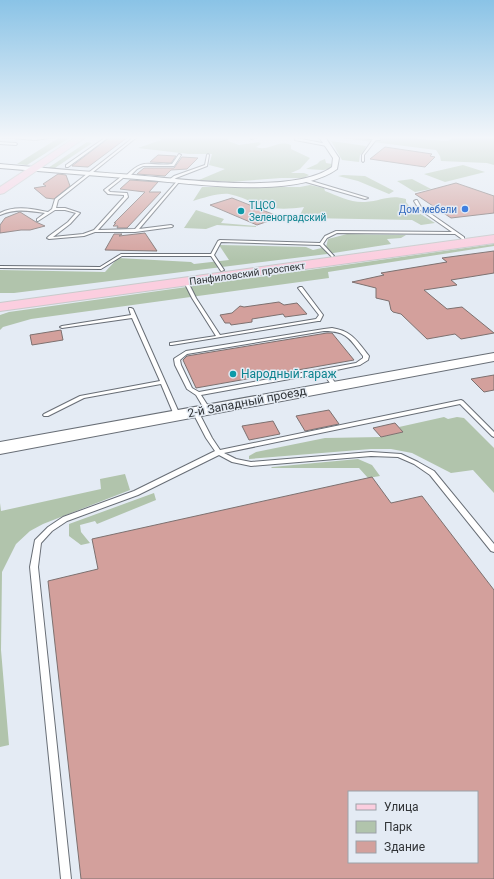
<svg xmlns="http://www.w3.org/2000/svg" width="494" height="879" viewBox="0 0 494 879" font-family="Roboto,sans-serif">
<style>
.green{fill:#b1c4ac}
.building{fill:#d3a09c;stroke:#7d7170;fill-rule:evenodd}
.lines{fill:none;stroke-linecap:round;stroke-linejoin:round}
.lane-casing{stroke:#686e76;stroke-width:2}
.street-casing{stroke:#686e76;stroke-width:2}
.secondary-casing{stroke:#686e76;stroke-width:2}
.primary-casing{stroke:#c9cacb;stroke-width:2}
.lane{fill:#fff;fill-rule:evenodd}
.street{fill:#fff;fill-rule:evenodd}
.secondary{fill:#fff;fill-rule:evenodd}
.primary{fill:#fbcedf;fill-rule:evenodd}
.shop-dot{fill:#3f7fe0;stroke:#e4ebf4;stroke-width:1.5}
.culture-dot{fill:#0f9aa8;stroke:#e4ebf4;stroke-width:1.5}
.labels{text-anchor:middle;stroke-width:3;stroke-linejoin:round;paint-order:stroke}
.far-culture-label{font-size:10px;fill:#0d838f;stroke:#e4ebf4;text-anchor:start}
.far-shop-label{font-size:10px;fill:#366cbe;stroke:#e4ebf4;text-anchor:end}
.far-street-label{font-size:10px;fill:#313437;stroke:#e4ebf4}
.culture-label{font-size:12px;fill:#0d838f;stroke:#e4ebf4;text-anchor:start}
.street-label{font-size:12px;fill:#313437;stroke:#e4ebf4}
</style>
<rect width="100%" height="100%" fill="#e4ebf4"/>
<g class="green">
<polygon points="60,137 71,137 27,165 17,164"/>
<path d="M 160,137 L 230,137 L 228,139 L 228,141 L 239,145 L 259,142 L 261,144 L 256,147 C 269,152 277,139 291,145 L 291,149 L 310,158 L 300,169 L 291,173 L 304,173 L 309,175 L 304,178 L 281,178 L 229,182 L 199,180 L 225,169 L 209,165 L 212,154 L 189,154 L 138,148 L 161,140 Z"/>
<polygon points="334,137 392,137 448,141 453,137 494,137 494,165 487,163 441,161 440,156 436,150"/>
<polygon points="331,141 366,146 364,152 360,155 359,162 342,160"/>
<polygon points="87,142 92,143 55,168 48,168"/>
<polygon points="325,159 326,163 332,164 330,169 323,170 306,169 317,164 320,161"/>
<polygon points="463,165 485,172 445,182 424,174"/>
<polygon points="343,175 365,176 394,191 389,194 358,181 338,176"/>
<polygon points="412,179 431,189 415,192 397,181"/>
<path d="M 310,185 L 324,188 L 325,191 C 338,196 351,203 365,202 C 382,201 389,194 406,199 L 406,202 L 411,208 L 435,223 L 421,225 L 412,220 L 307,218 L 300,215 L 304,207 C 290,209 277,210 264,206 C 252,203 241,196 229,194 C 217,193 204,198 193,201 L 202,187 L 300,187 Z"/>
<polygon points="196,210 224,219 221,223 256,226 256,227 217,225 206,229 184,228"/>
<polygon points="347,234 406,235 401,238 387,239 391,244 327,254 14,293 0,293 0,270 105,272 118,258 191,262 194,264 229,260 219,245 306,247 313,250 326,247 328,239"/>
<polygon points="494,244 494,246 328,272 329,278 31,319 3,327 0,330 0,315 9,312"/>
<polygon points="444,417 448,419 457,417 464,418 494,448 494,493 473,470 451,473 412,453 391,449 371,449 249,459 249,456 256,452 325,438 381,437 403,432 399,427"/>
<polygon points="358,459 372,465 380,476 368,478 359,468 271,468 272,467"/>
<polygon points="125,474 130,490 43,524 30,531 16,544 2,572 1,650 9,745 0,747 0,503 1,511 101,489 100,479"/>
<polygon points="154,493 156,500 97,524 95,521 80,525 81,532 90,543 81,545 69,536 69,524"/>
</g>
<g class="building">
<polygon points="110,137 128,137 88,167 72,166"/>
<polygon points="385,147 432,154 430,156 435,157 425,167 370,159"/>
<polygon points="158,155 176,156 171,163 150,162"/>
<polygon points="182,157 198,158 187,169 171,170 165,176 137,174 144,168 174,168"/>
<polygon points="58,174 66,175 70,186 54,199 46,198 34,188 46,186 43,184"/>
<polygon points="130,180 158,182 149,192 161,192 127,228 117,228 118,226 113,226 116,223 114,223 145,192 120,189"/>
<polygon points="456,183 494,196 494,213 451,218 415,194"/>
<polygon points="232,198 280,217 257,225 210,205"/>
<polygon points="20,212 36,222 45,226 30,230 21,230 0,233 0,225 5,218"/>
<polygon points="145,233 157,251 105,250 114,234 122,234 119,236"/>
<polygon points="494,251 494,273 451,280 457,285 424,290 447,309 462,307 494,333 461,339 455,334 427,339 401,314 393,312 391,310 389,301 376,298 376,288 352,282 384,275 381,273 447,262 442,258"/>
<polygon points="279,302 284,305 297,303 307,314 285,317 283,314 252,319 252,322 231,325 230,323 225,323 220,315 232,313 240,306 244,307"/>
<polygon points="61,330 63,340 32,345 30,335"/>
<polygon points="327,333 332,333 354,360 196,388 183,360 187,356"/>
<polygon points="494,375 494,390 484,392 471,379"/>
<polygon points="329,410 339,424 305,431 296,416"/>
<polygon points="273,421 280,434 249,440 242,426"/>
<polygon points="395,423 403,432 381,437 373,428"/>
<path d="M 372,477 L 391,503 L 422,496 L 494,590 L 494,879 L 81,879 L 48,581 L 98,569 L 92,539 ZM 349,792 L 477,792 L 477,862 L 349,862 Z"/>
</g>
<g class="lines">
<defs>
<g id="lane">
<polygon points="1,137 35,138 55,137 35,140"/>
<polygon points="106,137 109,137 68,167 66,167 66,165"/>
<path d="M 134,137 L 137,137 L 58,200 L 56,208 L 65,208 L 80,213 L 70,224 L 53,237 L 83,234 L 94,230 L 124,197 L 124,195 L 108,194 L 104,190 L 122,176 L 123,178 L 108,190 L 110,192 L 127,193 L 128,197 L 98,230 L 135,229 L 178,180 L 179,182 L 139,229 L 171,225 L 173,226 L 172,227 L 135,232 L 95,232 L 84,236 L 49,239 L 47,238 L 49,236 L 68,222 L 76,213 L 65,210 L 55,210 L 38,221 L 37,221 L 37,219 L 45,213 C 27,211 17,208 0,215 L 0,213 C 15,205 32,209 48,212 L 52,209 L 55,199 Z"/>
<polygon points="252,137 257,137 251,139"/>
<polygon points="343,137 378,138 379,137 381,137 380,140 376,140 364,155 364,161 363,162 362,161 362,155 373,139"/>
<polygon points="296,138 327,144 328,145 327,146 295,140"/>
<polygon points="0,142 16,143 17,144 16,145 0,144"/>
<path d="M 179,154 L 181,155 L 174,166 L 143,166 L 137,169 L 128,178 L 125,177 C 144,156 149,167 172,164 Z"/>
<polygon points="208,154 209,155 207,166 176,178 172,181 169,180 174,176 205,165 207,155"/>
<polygon points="306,180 308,180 368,198 365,199 306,182"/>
<polygon points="416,200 417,200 421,207 464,237 464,239 462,239 455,234 337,233 327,238 323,244 334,256 332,257 320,245 221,242 214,255 224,270 222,271 221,271 211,256 122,256 101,269 0,268 0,266 100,267 121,254 211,254 218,241 220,240 320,243 325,236 336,231 452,232 419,209 414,201"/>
<polygon points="185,281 188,282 196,298 220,335 316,319 319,315 298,288 300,287 302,287 323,315 320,321 318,321 172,345 170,345 170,343 216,336 192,298 184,282"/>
<polygon points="129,308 131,308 133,309 180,415 179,416 177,417 174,415 161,384 84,398 48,416 44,416 43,415 44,414 80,396 160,381 132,318 62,328 60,327 62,326 131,315 129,309"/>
<path d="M 332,328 C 352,331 357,341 369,356 L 368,360 L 360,365 L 327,372 L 337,385 L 334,387 L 332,386 L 323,373 L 201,395 L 210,409 L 207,411 L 205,410 L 196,395 L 187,389 L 175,365 L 174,359 L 175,358 L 186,351 L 324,329 ZM 324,331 C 347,331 350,339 363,356 L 363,358 L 356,363 L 199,392 L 192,388 L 181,365 L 180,360 L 187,354 Z"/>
<polygon points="461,400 463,401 494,432 494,437 492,436 460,404 224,453 236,459 251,462 371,452 401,454 418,462 434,471 494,544 494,552 491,551 430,475 414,464 398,457 371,456 251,466 232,462 219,455 138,495 67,521 52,531 41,543 38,567 71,879 61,879 30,567 35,540 48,527 63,517 134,491 215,451 206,438 192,411 193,410 195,409 198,411 212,438 220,450"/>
</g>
<path id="street" d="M 319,137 L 325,137 L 339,158 L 337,169 C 295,200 188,183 137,179 C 91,175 46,172 0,168 L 0,164 C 45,168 89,172 134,175 C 182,179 294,195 332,167 L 333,158 Z"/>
<polygon id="secondary" points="494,353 494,361 0,454 0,442"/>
<g id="primary">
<polygon points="76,137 86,137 4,193 0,194 0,187"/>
<polygon points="494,235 494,243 0,311 0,303"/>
</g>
</defs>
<use href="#lane" class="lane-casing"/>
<use href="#street" class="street-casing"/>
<use href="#secondary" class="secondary-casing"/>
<use href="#primary" class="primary-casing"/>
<use href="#lane" class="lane"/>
<use href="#street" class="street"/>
<use href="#secondary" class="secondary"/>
<use href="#primary" class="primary"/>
</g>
<linearGradient id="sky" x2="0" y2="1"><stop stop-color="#8ac3e6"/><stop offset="0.53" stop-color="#f3f6fa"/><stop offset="1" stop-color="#f3f6fa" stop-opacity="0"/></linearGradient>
<rect width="494" height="260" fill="url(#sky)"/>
<circle class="shop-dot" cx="465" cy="209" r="4"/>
<g class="culture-dot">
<circle cx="241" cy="211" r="4"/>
<circle cx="233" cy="374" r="4"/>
</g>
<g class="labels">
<g class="far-culture-label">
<text x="249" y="209">ТЦСО<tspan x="249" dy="12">Зеленоградский</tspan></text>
</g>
<g class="far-shop-label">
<text x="457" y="213">Дом мебели</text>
</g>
<g class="far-street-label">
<text transform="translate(247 273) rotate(-8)" y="4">Панфиловский проспект</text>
</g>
<g class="culture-label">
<text x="241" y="378">Народный гараж</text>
</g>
<g class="street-label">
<text transform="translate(247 402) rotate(-11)" y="4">2-й Западный проезд</text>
</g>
</g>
<rect x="348" y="791" width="130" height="72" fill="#e4ebf4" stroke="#9ca2a8"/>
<rect x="356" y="804" width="20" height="6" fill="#fbcedf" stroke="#9ca2a8"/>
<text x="384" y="811" font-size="12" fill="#313437">Улица</text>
<rect x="356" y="821" width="20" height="12" fill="#b1c4ac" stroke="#9ca2a8"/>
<text x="384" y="831" font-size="12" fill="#313437">Парк</text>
<rect x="356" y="841" width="20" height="12" fill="#d3a09c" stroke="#9ca2a8"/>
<text x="384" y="851" font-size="12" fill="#313437">Здание</text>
</svg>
